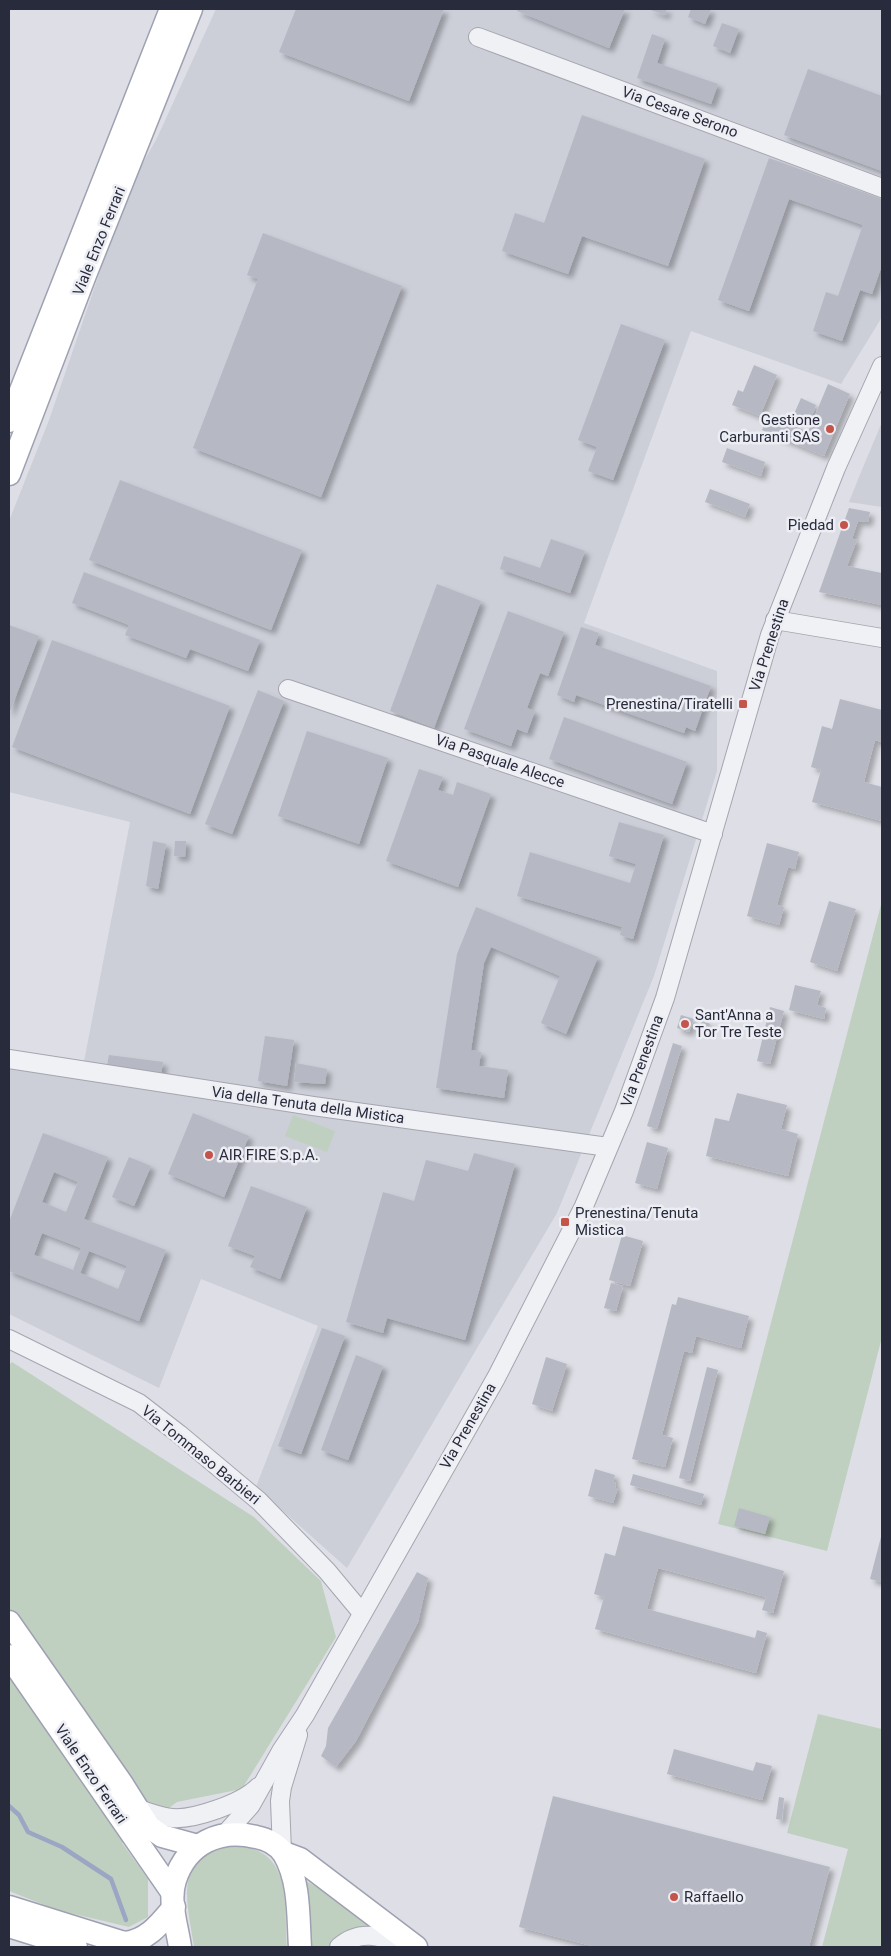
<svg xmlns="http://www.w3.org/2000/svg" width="891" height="1956" viewBox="0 0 891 1956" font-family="Roboto,sans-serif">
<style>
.built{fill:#ccced8}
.green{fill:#c0d0c0}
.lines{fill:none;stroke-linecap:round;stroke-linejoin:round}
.stream{stroke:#9ba6c4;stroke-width:4.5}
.building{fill:#b6b8c3;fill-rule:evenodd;filter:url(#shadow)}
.minor-casing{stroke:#a4a5b0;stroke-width:20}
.major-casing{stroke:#9ea1b1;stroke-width:25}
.minor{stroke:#f0f1f5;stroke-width:18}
.major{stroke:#fff;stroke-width:22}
.poi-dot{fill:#c4534a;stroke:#edeef4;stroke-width:2}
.labels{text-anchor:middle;stroke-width:5;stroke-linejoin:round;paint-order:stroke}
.street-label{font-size:15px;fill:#282b3c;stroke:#edeef4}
.poi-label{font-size:15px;fill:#282b3c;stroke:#edeef4;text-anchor:start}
</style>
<defs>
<filter id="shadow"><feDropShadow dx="4.5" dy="4.5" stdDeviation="2.5" flood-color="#0004"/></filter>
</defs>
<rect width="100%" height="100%" fill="#dedfe6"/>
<g class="built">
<polygon points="216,9 882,9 882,317 841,384 691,331 584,623 717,671 717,771 654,976 557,1213 347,1568 256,1487 318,1326 201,1279 159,1388 9,1314 9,1066 82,1072 130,822 9,792 9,521 49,420 128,190 157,138"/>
<polygon points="882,422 882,507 849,502 859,477"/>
</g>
<g class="green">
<polygon points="882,901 882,1337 827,1551 718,1524"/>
<polygon points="293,1115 335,1131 327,1152 285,1136"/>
<polygon points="12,1362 254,1517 321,1581 336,1637 242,1789 177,1802 122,1843 148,1879 148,1917 129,1927 57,1910 9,1891 9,1365"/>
<polygon points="818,1714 882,1729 882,1947 822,1947 848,1849 787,1833"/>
<path d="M 230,1846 C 293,1845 284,1902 287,1947 L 194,1947 C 188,1905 171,1856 230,1846 Z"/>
<polygon points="306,1881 325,1892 374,1929 331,1947 308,1947"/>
</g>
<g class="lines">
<polyline class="stream" points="9,1806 19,1815 28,1832 62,1847 111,1879 126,1920"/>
</g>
<g class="building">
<polygon points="296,9 444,9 409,101 279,52"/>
<polygon points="518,9 625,9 609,48 517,11"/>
<polygon points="648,9 667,9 665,15"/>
<polygon points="691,9 711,9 705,24 688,17"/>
<polygon points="722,23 739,29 730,53 713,46"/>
<polygon points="652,34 665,39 657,63 718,84 711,104 637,78"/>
<polygon points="808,69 882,96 882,171 784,135"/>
<polygon points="582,115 705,159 668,266 582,236 568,274 502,251 515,213 544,223"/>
<polygon points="769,158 882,199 882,265 872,294 860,290 842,341 813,331 826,292 838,296 863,225 789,199 749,311 718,300"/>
<polygon points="263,233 402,286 321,497 193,448 258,279 247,275"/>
<polygon points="621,324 665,340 613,480 588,471 597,447 578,440"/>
<polygon points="754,365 777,375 760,416 732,405 738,390 743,392"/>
<polygon points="828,384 850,394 824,456 762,430 769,415 808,432"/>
<polygon points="801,398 816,405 810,421 794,414"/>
<polygon points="727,448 765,462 761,476 722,462"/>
<polygon points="120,480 302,550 271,630 89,560"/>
<polygon points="710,489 750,504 745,517 705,502"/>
<polygon points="849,508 870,512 868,522 858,521 852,539 857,540 847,566 882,573 882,605 819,592"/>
<polygon points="551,539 585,551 570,593 500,569 504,556 540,568"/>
<polygon points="84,572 260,640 248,671 190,649 186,658 125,635 129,625 72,603"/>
<polygon points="437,584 481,601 434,728 390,711"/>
<polygon points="508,611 564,632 548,676 540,673 527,708 535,711 527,733 517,729 511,746 464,729"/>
<polygon points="9,625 39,636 9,714"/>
<polygon points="581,627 599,633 595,645 711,686 695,731 686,727 684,733 576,695 574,702 557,695"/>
<polygon points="52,640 230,706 190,814 12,747"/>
<polygon points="258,690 284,701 232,834 205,824"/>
<polygon points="840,699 882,710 882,742 875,740 864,782 882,787 882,821 812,802 821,770 811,767 822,726 832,729"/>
<polygon points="564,717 687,762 672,804 549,759"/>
<polygon points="307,731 388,758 359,844 278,816"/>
<polygon points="419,769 443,777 438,790 453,795 457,782 491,794 458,887 386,861"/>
<polygon points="619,822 664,835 633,939 620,935 622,927 517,896 530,852 630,883 636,864 609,856"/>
<polygon points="153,841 166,844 158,889 146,886"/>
<polygon points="175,841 186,841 185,857 174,856"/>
<polygon points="767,843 799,852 795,869 788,867 777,905 784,907 779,925 747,916"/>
<polygon points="829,901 856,909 837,971 810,962"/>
<polygon points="476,907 598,957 566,1034 541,1023 560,976 491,947 484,963 471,1050 481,1052 479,1066 508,1070 504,1098 436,1088 457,954"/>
<polygon points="795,985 821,991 817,1005 826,1008 824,1019 789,1010"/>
<polygon points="770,1007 784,1011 770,1064 757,1061"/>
<polygon points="681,1015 694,1019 689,1032 677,1028"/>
<polygon points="702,1020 710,1024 708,1032 699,1028"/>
<polygon points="265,1036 294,1040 287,1086 258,1081"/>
<polygon points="673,1043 682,1046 657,1129 647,1126"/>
<polygon points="109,1055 163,1062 161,1074 107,1066"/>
<polygon points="296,1063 327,1069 325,1084 294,1082"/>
<polygon points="737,1093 787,1105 781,1129 798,1134 788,1176 706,1156 715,1118 729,1121"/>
<polygon points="193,1113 249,1136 224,1197 168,1174"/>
<path d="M 43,1133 L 108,1157 L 84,1219 L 166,1250 L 139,1321 L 9,1271 L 9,1222 ZM 54,1172 L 78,1182 L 66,1212 L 42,1202 ZM 42,1233 L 81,1248 L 73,1270 L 34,1255 ZM 89,1251 L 127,1266 L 118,1289 L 80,1273 Z"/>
<polygon points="647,1142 668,1148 657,1189 635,1183"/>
<polygon points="474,1153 515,1164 465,1340 387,1318 383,1333 346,1322 383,1192 414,1201 426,1160 468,1171"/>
<polygon points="129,1157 151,1166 134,1206 112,1197"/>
<polygon points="251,1186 307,1207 280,1279 250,1267 255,1256 228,1246"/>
<polygon points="622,1235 643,1241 630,1286 609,1280"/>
<polygon points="611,1283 623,1286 616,1311 604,1308"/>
<polygon points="678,1297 749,1316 741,1348 696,1336 692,1353 684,1351 662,1435 673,1438 665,1467 632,1459 672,1304 676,1305"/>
<polygon points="322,1328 345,1336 301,1454 278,1446"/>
<polygon points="356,1355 383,1366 348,1460 321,1450"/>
<polygon points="546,1357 567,1364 552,1411 532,1404"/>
<polygon points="707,1367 718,1370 690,1481 679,1478"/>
<polygon points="595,1469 615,1475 613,1482 616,1483 615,1488 618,1488 613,1503 588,1496"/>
<polygon points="633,1474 704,1494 701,1505 630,1485"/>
<polygon points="739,1508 770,1517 765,1534 734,1526"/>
<polygon points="623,1526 784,1571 773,1613 762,1610 766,1597 658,1568 647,1609 755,1638 757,1630 767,1633 756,1673 595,1629 604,1597 594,1594 605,1553 615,1556"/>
<polygon points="882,1533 882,1582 870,1579"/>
<polygon points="417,1572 428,1578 418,1622 356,1741 336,1767 321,1756 326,1746 328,1728"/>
<polygon points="674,1749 753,1771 756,1762 772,1766 762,1800 667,1774"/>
<polygon points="553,1796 830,1867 809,1947 592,1947 592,1946 519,1927"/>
<polygon points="779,1797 784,1798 782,1820 776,1819"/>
</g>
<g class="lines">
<defs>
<g id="minor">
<polyline points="478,37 882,188"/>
<polyline points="775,620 882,638"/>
<polyline points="288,689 713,834"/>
<polyline points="9,1059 313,1106 608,1147"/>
<polyline points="9,1339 139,1403 179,1434 259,1501 327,1571 362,1613"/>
<path d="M 138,1809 C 149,1812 161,1817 172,1818 C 194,1820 242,1803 258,1787"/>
<polyline points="225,1834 251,1805 281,1751 305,1715 496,1378 584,1206 624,1111 665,998 770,635 836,468 882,366"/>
<polyline points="282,1851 280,1801 282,1787 298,1735"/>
<path d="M 339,1947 C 361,1927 385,1938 409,1946"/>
</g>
<g id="major">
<polyline points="9,421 171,9"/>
<polyline points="9,474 85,275 191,9"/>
<polyline points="9,1622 122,1784 149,1827 162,1836 198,1846"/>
<polyline points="9,1656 172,1892"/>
<polyline points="284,1853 300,1859 416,1947"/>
<path d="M 9,1907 L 124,1943 C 147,1941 160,1924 174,1907"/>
<polyline points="9,1926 76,1947"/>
<path d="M 180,1947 C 177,1926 168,1901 175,1880 C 187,1843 220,1828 256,1837 C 267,1839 278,1845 284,1854 C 300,1881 298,1917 300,1947"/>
</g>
</defs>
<use href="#minor" class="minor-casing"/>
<use href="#major" class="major-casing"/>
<use href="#minor" class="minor"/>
<use href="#major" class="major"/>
</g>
<g class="poi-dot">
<circle cx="830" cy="429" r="5"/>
<circle cx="844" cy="525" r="5"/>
<rect x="738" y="699" width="10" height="10" rx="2.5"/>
<circle cx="685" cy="1024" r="5"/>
<circle cx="209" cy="1155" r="5"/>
<rect x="560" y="1217" width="10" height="10" rx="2.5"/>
<circle cx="674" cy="1897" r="5"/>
</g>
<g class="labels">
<g class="street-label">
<text transform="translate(680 112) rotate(20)" y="5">Via Cesare Serono</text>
<text transform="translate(99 241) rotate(-68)" y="5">Viale Enzo Ferrari</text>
<text transform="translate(769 645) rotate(-72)" y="5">Via Prenestina</text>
<text transform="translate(500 761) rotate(19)" y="5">Via Pasquale Alecce</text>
<text transform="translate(642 1061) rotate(-70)" y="5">Via Prenestina</text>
<text transform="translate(308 1105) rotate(8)" y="5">Via della Tenuta della Mistica</text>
<text transform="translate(468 1426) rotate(-60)" y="5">Via Prenestina</text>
<text transform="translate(201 1455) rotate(39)" y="5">Via Tommaso Barbieri</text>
<text transform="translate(91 1774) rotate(56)" y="5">Viale Enzo Ferrari</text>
</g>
<g class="poi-label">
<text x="820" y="425" text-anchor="end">Gestione<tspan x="820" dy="17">Carburanti SAS</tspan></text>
<text x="834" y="530" text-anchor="end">Piedad</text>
<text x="733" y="709" text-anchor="end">Prenestina/Tiratelli</text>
<text x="695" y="1020">Sant'Anna a<tspan x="695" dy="17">Tor Tre Teste</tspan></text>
<text x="219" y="1160">AIR FIRE S.p.A.</text>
<text x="575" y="1218">Prenestina/Tenuta<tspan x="575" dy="17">Mistica</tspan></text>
<text x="684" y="1902">Raffaello</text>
</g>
</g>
<rect width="891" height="1956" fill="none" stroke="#282b3c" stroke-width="20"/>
</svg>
